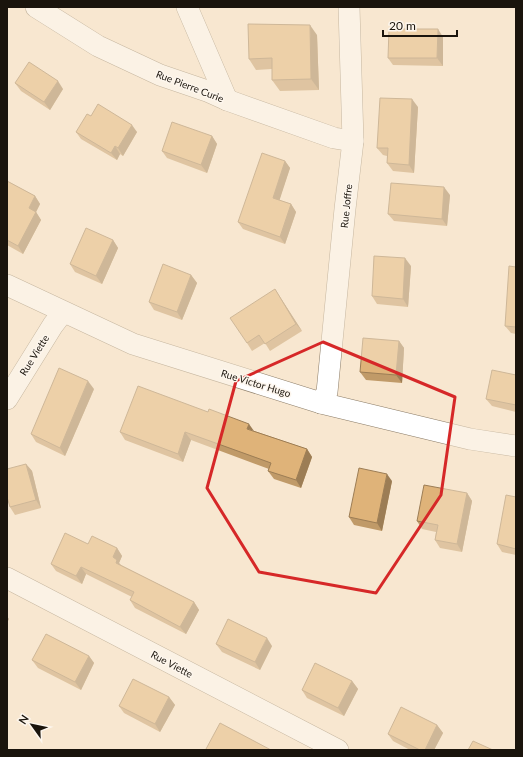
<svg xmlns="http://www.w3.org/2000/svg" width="523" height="757" viewBox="0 0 523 757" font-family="Lato,sans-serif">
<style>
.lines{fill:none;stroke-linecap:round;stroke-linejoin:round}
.minor-casing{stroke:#8b7c67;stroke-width:22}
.minor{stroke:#fff;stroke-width:21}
.wall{fill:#c09a68}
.shaded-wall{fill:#9c7d55}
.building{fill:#dfb379;stroke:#9c7d55}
.marked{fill:none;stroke:#d62828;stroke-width:3;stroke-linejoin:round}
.labels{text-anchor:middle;stroke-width:3;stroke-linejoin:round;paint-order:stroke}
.street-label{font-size:10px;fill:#1a140c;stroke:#fdf6ed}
</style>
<rect width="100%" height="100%" fill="#f8e7d0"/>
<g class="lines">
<defs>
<g id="minor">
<polyline points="36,7 98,46 160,75 207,91 227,100 334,138 353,141"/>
<polyline points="187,7 227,100"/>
<polyline points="7,285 133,344 321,403 470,439 516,446"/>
<polyline points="7,399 53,325 63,312"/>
<polyline points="321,403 327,392 328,382 345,209 353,141 349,7"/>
<polyline points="7,578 338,750"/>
</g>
</defs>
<use href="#minor" class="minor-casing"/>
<use href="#minor" class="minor"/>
</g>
<g class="wall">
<polygon points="317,35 319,90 280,91 272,80 272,69 256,70 249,59"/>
<polygon points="443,37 443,66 393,65 388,58"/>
<polygon points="15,83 63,89 50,110 21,91"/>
<polygon points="418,107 414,173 393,171 387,163 387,156 383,155 377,148"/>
<polygon points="91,116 137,132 123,156 120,154 117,160 81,139 76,132"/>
<polygon points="212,136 217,144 207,173 167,158 162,151"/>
<polygon points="285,161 290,168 279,200 291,204 296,212 285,244 243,229 238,222"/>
<polygon points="7,181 35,196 40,204 36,212 41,220 23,254 7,245"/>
<polygon points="450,195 447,226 394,221 388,214"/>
<polygon points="113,240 118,248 102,284 75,272 70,264"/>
<polygon points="411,266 408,307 377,304 372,296"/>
<polygon points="516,267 516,334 511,333 505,326"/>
<polygon points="191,275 197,283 182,320 154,310 149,302"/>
<polygon points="275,289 302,331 270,351 265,343 252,351 247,343"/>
<polygon points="399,341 404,348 402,383 366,380 360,372"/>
<polygon points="516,375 516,412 492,406 486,399"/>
<polygon points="94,389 65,456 36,442 31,434"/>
<polygon points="254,431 307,449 312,457 301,488 274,479 268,471 269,469 191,440 183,462 125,440 120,432"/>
<polygon points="26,464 32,471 41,508 15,515 10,507"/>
<polygon points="392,481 382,531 354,525 349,517"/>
<polygon points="467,493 472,501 462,552 440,548 435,540 436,532 422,529 417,521"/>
<polygon points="516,497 516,555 502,552 497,544"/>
<polygon points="88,544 117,548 122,556 119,563 121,565 194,602 199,610 186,634 135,608 130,600 132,597 86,574 82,584 56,571 51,564"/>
<polygon points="216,644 272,646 260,670 222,652"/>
<polygon points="89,656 94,663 81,690 38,668 32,660"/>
<polygon points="352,681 358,689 344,716 307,698 302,690"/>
<polygon points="169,697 175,705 160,732 124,713 119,706"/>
<polygon points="437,725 443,733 434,750 410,750 393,741 388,734"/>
</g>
<g class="shaded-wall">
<polygon points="310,25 317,35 319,90 311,79"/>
<polygon points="438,29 443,37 443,66 437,58"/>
<polygon points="58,81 63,89 50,110 44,102"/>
<polygon points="412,99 418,107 414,173 409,165"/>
<polygon points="132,125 137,132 123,156 118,148"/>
<polygon points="212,136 217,144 207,173 201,165"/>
<polygon points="115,146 120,154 117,160 111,153"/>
<polygon points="285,161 290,168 278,205 273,198"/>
<polygon points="444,187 450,195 447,226 442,219"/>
<polygon points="35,196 40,204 36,212 41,220 23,254 18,246 29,208"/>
<polygon points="291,204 296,212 285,244 280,237"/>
<polygon points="113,240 118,248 102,284 96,276"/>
<polygon points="405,258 411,266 408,307 403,299"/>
<polygon points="191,275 197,283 182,320 177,312"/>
<polygon points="275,289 280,297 302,331 296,324"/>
<polygon points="399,341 404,348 402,383 396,375"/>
<polygon points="88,381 94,389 65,456 60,448"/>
<polygon points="249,424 254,431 247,429"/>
<polygon points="185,432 191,440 183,462 178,454"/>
<polygon points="307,449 312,457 301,488 296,480"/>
<polygon points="26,464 32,471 41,508 36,500"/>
<polygon points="387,474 392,481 382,531 377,523"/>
<polygon points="467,493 472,501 462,552 457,544"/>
<polygon points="117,548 122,556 119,563 123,568 121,571 113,557"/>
<polygon points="81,567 86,574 82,584 76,576"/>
<polygon points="194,602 199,610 186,634 180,627"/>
<polygon points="7,616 9,619 7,623"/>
<polygon points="267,638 272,646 260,670 255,662"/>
<polygon points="89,656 94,663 81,690 75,682"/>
<polygon points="352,681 358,689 344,716 338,708"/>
<polygon points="169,697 175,705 160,732 155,724"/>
<polygon points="437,725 443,733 434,750 425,750"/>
</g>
<g class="building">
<polygon points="248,24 310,25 311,79 272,80 272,58 249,59"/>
<polygon points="389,29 438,29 437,58 388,58"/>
<polygon points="29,62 58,81 44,102 15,83"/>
<polygon points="380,98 412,99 409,165 387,163 388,148 377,148"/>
<polygon points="98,104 132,125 118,148 115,146 111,153 76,132 87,114 91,116"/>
<polygon points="172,122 212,136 201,165 162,151"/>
<polygon points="262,153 285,161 273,198 291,204 280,237 238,222"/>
<polygon points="7,181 35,196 29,208 36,212 18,246 7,240"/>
<polygon points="391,183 444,187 442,219 388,214"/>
<polygon points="86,228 113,240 96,276 70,264"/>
<polygon points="374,256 405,258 403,299 372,296"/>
<polygon points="163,264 191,275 177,312 149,302"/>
<polygon points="509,266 516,267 516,327 505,326"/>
<polygon points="275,289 296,324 265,344 259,335 247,343 230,318"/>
<polygon points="363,338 399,341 396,375 360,372"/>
<polygon points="59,368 88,381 60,448 31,434"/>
<polygon points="492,370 516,375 516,405 486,399"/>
<polygon points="138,386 208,412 209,409 249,424 247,429 307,449 296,480 268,471 271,463 185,432 178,454 120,432"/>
<polygon points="26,464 36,500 10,507 7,497 7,469"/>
<polygon points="359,468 387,474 377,523 349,517"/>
<polygon points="424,485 467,493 457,544 435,540 438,525 417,521"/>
<polygon points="506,495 516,497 516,549 497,544"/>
<polygon points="65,533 88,544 92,536 117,548 113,557 117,560 116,563 194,602 180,627 130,600 134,592 81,567 76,576 51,564"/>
<polygon points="228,619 267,638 255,662 216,644"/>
<polygon points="46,634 89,656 75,682 32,660"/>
<polygon points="315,663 352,681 338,708 302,690"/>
<polygon points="133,679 169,697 155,724 119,706"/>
<polygon points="401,707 437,725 425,750 420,750 388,734"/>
<polygon points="220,723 271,750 208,750 206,749"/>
<polygon points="473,741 493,750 468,750"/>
</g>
<path d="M0 0H523V757H0ZM 323,342 L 455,397 L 441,495 L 376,593 L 259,572 L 207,488 L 236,381 Z" fill="#f8e7d0" fill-opacity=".55" fill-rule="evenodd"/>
<path class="marked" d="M 323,342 L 455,397 L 441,495 L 376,593 L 259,572 L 207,488 L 236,381 Z"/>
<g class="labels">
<g class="street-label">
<text transform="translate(190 86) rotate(21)" y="4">Rue Pierre Curie</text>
<text transform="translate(346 206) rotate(-84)" y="4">Rue Joffre</text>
<text transform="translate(34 355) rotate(-58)" y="4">Rue Viette</text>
<text transform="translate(256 383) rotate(17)" y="4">Rue Victor Hugo</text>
<text transform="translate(172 664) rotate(28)" y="4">Rue Viette</text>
</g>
</g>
<rect width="523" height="757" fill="none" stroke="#1a140c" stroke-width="16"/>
<g transform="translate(32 725) rotate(303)" stroke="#fdf6ed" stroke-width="3" paint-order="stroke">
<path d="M0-3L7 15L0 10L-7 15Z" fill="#1a140c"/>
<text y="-6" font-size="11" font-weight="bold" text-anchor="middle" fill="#1a140c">N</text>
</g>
<path d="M383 30v6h74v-6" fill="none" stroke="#1a140c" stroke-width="2"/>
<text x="389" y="30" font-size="12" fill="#1a140c" stroke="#fdf6ed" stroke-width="3" paint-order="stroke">20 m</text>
</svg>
